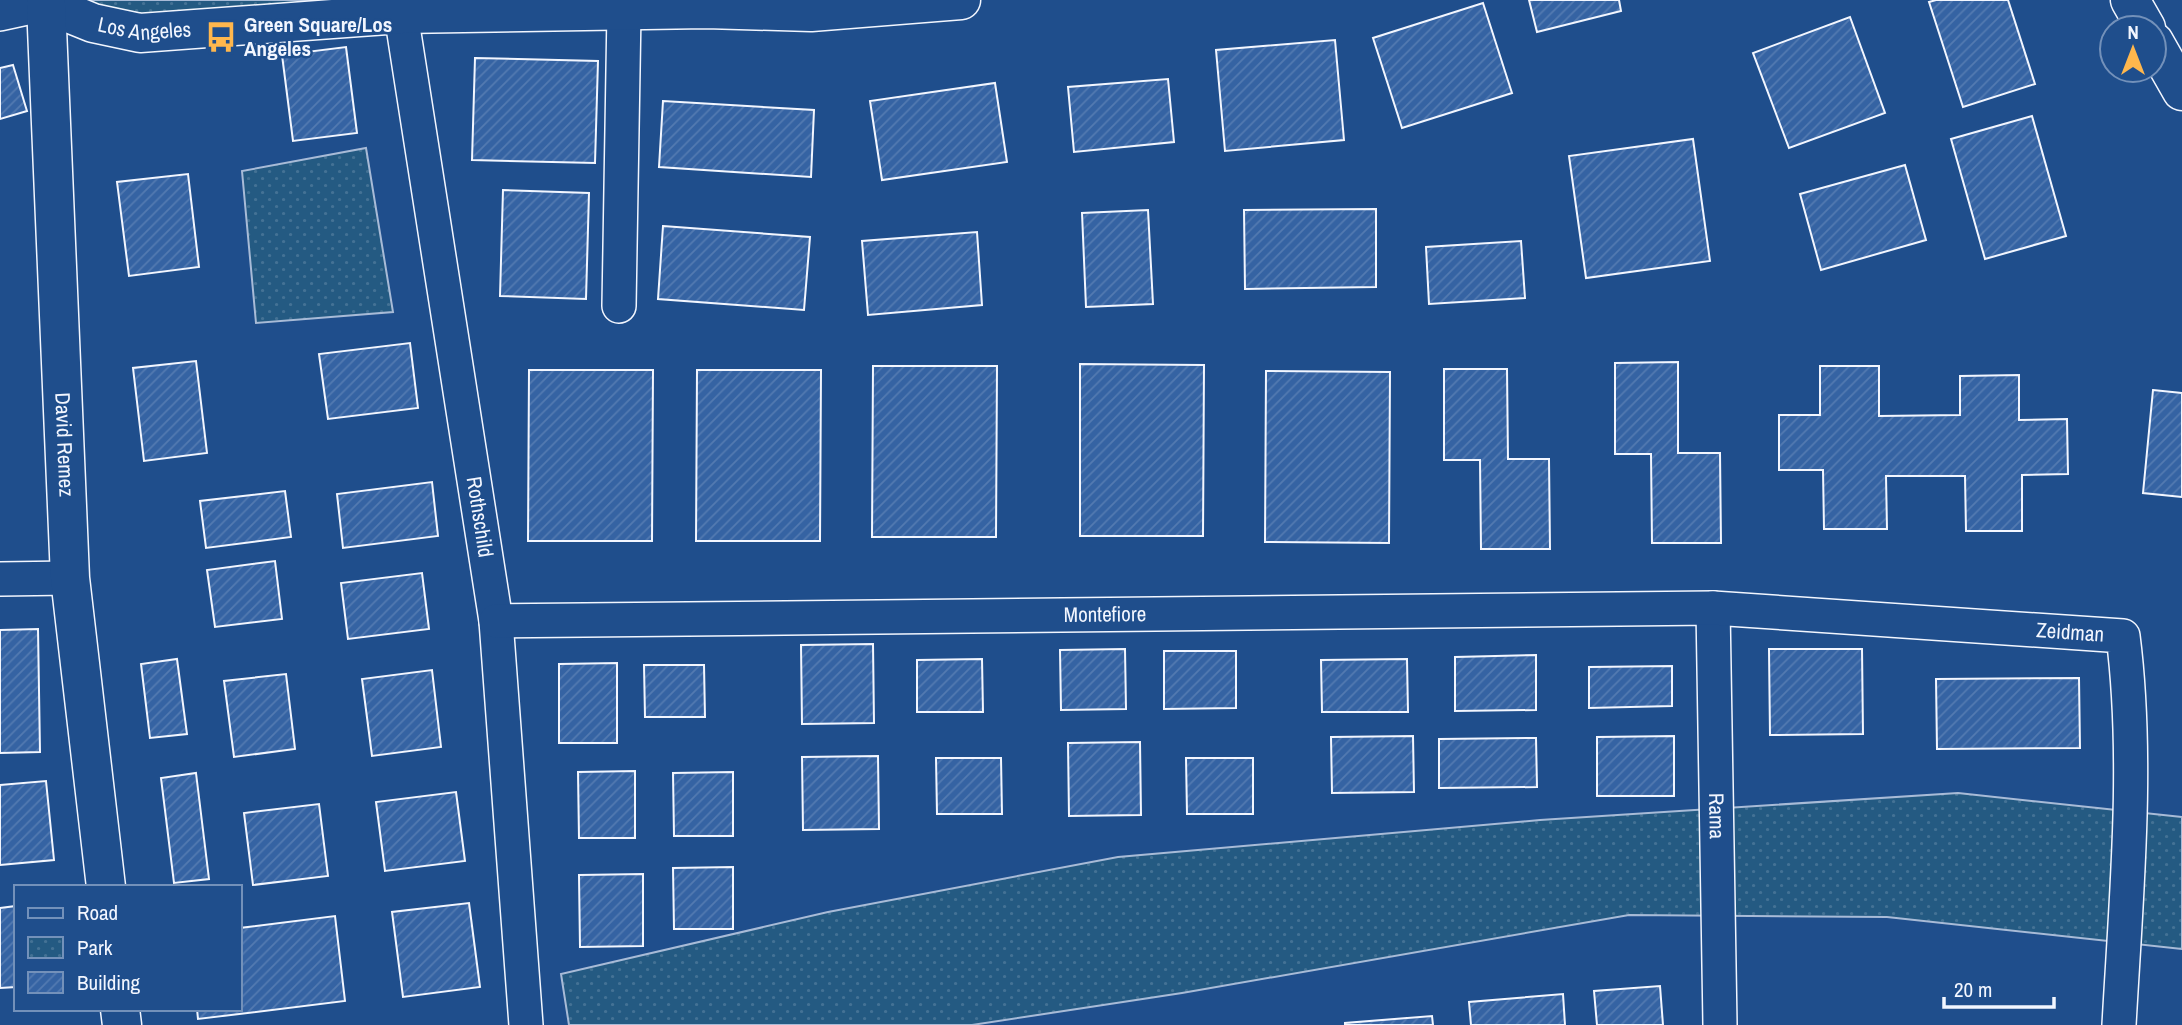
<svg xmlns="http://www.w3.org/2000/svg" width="2182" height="1025" viewBox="0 0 2182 1025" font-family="'Archivo Narrow',sans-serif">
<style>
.park{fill:url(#park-dots);stroke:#a8bbd7;stroke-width:2}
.building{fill:url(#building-hatch);stroke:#f2f6ff;stroke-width:2}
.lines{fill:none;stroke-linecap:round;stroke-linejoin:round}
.minor-casing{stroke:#f2f6ff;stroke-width:36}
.tertiary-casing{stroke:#f2f6ff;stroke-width:41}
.secondary-casing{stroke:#f2f6ff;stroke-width:41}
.minor{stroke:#1f4e8c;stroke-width:33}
.tertiary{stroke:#1f4e8c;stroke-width:38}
.secondary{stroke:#1f4e8c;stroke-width:38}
.labels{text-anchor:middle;stroke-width:5;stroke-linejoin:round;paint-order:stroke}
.street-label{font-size:21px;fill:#f2f6ff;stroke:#1f4e8c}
.poi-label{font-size:21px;font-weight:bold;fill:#f2f6ff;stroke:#1f4e8c;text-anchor:start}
</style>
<defs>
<pattern id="park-dots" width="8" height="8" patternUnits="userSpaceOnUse" patternTransform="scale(1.75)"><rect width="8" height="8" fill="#245a82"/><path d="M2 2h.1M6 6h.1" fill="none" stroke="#447295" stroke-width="1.8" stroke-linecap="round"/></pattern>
<pattern id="building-hatch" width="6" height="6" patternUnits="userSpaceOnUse" patternTransform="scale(1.75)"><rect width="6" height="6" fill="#3563a3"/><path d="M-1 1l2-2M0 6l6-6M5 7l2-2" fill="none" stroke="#537ab1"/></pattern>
</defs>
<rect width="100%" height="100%" fill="#1f4e8c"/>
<g class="park">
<polygon points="50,0 395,0 140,33"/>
<polygon points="366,148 393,312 256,323 242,171"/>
<polygon points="1958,793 2182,817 2182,949 1887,917 1629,915 1182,993 972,1025 569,1025 561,974 828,912 1118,857 1540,820"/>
</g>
<g class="building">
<polygon points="1529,0 1619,0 1621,11 1537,32"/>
<polygon points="1936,0 2008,0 2035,84 1963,107 1929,2"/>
<polygon points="1483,3 1512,93 1402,128 1373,38"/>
<polygon points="1850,17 1885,113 1789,148 1753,53"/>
<polygon points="1335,40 1344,140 1225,151 1216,50"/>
<polygon points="346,47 357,133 293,141 282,55"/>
<polygon points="475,58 598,61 595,163 472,160"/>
<polygon points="13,65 27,111 0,119 0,68"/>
<polygon points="1168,79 1174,142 1074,152 1068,87"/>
<polygon points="995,83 1007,162 882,180 870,101"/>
<polygon points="663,101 814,110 811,177 659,167"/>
<polygon points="2032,116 2066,236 1985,259 1951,139"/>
<polygon points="1693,139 1710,261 1586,278 1569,156"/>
<polygon points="1905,165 1926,240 1821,270 1800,194"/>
<polygon points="188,174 199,267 129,276 117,182"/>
<polygon points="503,190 589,193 586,299 500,296"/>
<polygon points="1376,209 1376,287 1245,289 1244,210"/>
<polygon points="1148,210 1153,304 1086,307 1082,213"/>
<polygon points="663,226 810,237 804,310 658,299"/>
<polygon points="977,232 982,305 868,315 862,241"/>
<polygon points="1521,241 1525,298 1429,304 1426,247"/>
<polygon points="410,343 418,408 328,419 319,354"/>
<polygon points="196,361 207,453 144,461 133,368"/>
<polygon points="1678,362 1678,453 1720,453 1721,543 1652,543 1651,454 1615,454 1615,363"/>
<polygon points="1080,364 1204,365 1203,536 1080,536"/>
<polygon points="873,366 997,366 996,537 872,537"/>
<polygon points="1820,366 1879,366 1879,416 1960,415 1960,376 2019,375 2019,420 2067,419 2068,474 2022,475 2022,531 1966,531 1965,476 1886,476 1887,529 1824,529 1823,470 1779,470 1779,415 1820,415"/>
<polygon points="1444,369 1507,369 1508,459 1549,459 1550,549 1481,549 1480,460 1444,460"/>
<polygon points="529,370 653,370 652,541 528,541"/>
<polygon points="697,370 821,370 820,541 696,541"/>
<polygon points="1266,371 1390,372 1389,543 1265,542"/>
<polygon points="2153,390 2182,393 2182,497 2143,493"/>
<polygon points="432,482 438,536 343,548 337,494"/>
<polygon points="285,491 291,537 206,548 200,501"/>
<polygon points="275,561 282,619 215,627 207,570"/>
<polygon points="422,573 429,629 348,639 341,583"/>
<polygon points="38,629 40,752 0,753 0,630"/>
<polygon points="873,644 874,723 802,724 801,645"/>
<polygon points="1125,649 1126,709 1061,710 1060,650"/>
<polygon points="1769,649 1862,649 1863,734 1770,735"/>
<polygon points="1164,651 1236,651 1236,708 1164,709"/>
<polygon points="1536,655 1536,710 1455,711 1455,657"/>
<polygon points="177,659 187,734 150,738 141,664"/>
<polygon points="982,659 983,712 917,712 917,660"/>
<polygon points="1407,659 1408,712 1322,712 1321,660"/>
<polygon points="617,663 617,743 559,743 559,664"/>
<polygon points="644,665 704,665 705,717 645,717"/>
<polygon points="1672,666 1672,706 1589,708 1589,667"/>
<polygon points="432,670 441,747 372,756 362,679"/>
<polygon points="286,674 295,749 234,757 224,681"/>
<polygon points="2079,678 2080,748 1937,749 1936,679"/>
<polygon points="1413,736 1414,792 1332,793 1331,737"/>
<polygon points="1674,736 1674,796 1597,796 1597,737"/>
<polygon points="1536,738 1537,787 1439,788 1439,739"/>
<polygon points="1140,742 1141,815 1069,816 1068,743"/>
<polygon points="878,756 879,829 803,830 802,757"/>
<polygon points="936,758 1001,758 1002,814 937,814"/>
<polygon points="1186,758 1253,758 1253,814 1187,814"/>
<polygon points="635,771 635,838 579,838 578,772"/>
<polygon points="733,772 733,836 674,836 673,773"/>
<polygon points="196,773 209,879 174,883 161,778"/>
<polygon points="46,781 54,860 0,865 0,785"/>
<polygon points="456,792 465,861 385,871 376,802"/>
<polygon points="319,804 328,876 253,885 244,813"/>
<polygon points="733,867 733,929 674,929 673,868"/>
<polygon points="643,874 643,946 580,947 579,875"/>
<polygon points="469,903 480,987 403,997 392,912"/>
<polygon points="16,906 16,987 0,988 0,908"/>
<polygon points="335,916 345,1001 198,1019 197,1009 240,1009 240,928"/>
<polygon points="1660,986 1663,1025 1597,1025 1594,991"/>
<polygon points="1563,994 1565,1025 1471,1025 1469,1002"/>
<polygon points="1432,1016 1433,1025 1345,1025 1345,1023"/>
</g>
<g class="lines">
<defs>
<g id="minor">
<polyline points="0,14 46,4 46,0"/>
<path id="s1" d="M 401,14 L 496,621 L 526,1025"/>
<polyline points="619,306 624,11"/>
<polyline points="0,579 70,578"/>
<path id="s2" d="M 1713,608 L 1720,1025"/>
<path id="s3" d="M 496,621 L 1713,608 L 2123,636 C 2139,761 2126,899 2119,1025"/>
</g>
<g id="tertiary">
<path id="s4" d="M 46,4 L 93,23 L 140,33 L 401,14 L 706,9 L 811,12 L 961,0"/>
<path id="s5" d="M 46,4 L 70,578 L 106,887"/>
<polyline points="120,1009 122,1025"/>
</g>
<g id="secondary">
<polyline points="2130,0 2146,28"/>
<polyline points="2154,42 2182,91"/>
</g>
</defs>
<use href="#minor" class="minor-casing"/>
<use href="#tertiary" class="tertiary-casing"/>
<use href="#secondary" class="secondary-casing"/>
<use href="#minor" class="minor"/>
<use href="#tertiary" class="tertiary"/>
<use href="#secondary" class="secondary"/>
</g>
<defs>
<symbol id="bus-bare" viewBox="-9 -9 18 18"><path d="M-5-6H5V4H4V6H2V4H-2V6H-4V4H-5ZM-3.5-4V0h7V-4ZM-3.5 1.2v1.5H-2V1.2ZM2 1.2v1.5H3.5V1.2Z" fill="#ffb74d" stroke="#1f4e8c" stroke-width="2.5" paint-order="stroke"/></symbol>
</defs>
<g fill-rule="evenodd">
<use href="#bus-bare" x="199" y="15" width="44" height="44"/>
</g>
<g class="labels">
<g class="street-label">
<text dy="7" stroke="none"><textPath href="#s4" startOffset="103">Los Angeles</textPath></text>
<text dy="7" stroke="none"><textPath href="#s5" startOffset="441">David Remez</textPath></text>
<text dy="7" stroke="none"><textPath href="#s1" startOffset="509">Rothschild</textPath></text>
<text dy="7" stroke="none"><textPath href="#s3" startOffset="609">Montefiore</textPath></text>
<text dy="7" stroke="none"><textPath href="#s3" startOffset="1575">Zeidman</textPath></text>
<text dy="7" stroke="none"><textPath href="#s2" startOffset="208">Rama</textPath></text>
</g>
<g class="poi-label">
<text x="244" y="32">Green Square/Los<tspan x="244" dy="24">Angeles</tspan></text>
</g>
</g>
<rect x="14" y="885" width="228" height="126" fill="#1f4e8c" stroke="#7391ba" stroke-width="2"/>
<rect x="28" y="908" width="35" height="10" fill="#1f4e8c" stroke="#7391ba" stroke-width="2"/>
<text x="77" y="920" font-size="21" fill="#f2f6ff">Road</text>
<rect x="28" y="937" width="35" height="21" fill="url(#park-dots)" stroke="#7391ba" stroke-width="2"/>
<text x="77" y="955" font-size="21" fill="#f2f6ff">Park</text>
<rect x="28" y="972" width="35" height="21" fill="url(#building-hatch)" stroke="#7391ba" stroke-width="2"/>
<text x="77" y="990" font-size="21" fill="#f2f6ff">Building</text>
<g transform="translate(2133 49)"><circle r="33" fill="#1f4e8c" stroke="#7391ba" stroke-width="2"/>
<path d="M0-5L12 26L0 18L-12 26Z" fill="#ffb74d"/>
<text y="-10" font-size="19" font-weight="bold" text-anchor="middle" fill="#f2f6ff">N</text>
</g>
<path d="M1944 997v10h110v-10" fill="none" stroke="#f2f6ff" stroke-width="3.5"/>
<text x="1954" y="997" font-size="21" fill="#f2f6ff" stroke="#1f4e8c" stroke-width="5" paint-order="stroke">20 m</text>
</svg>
